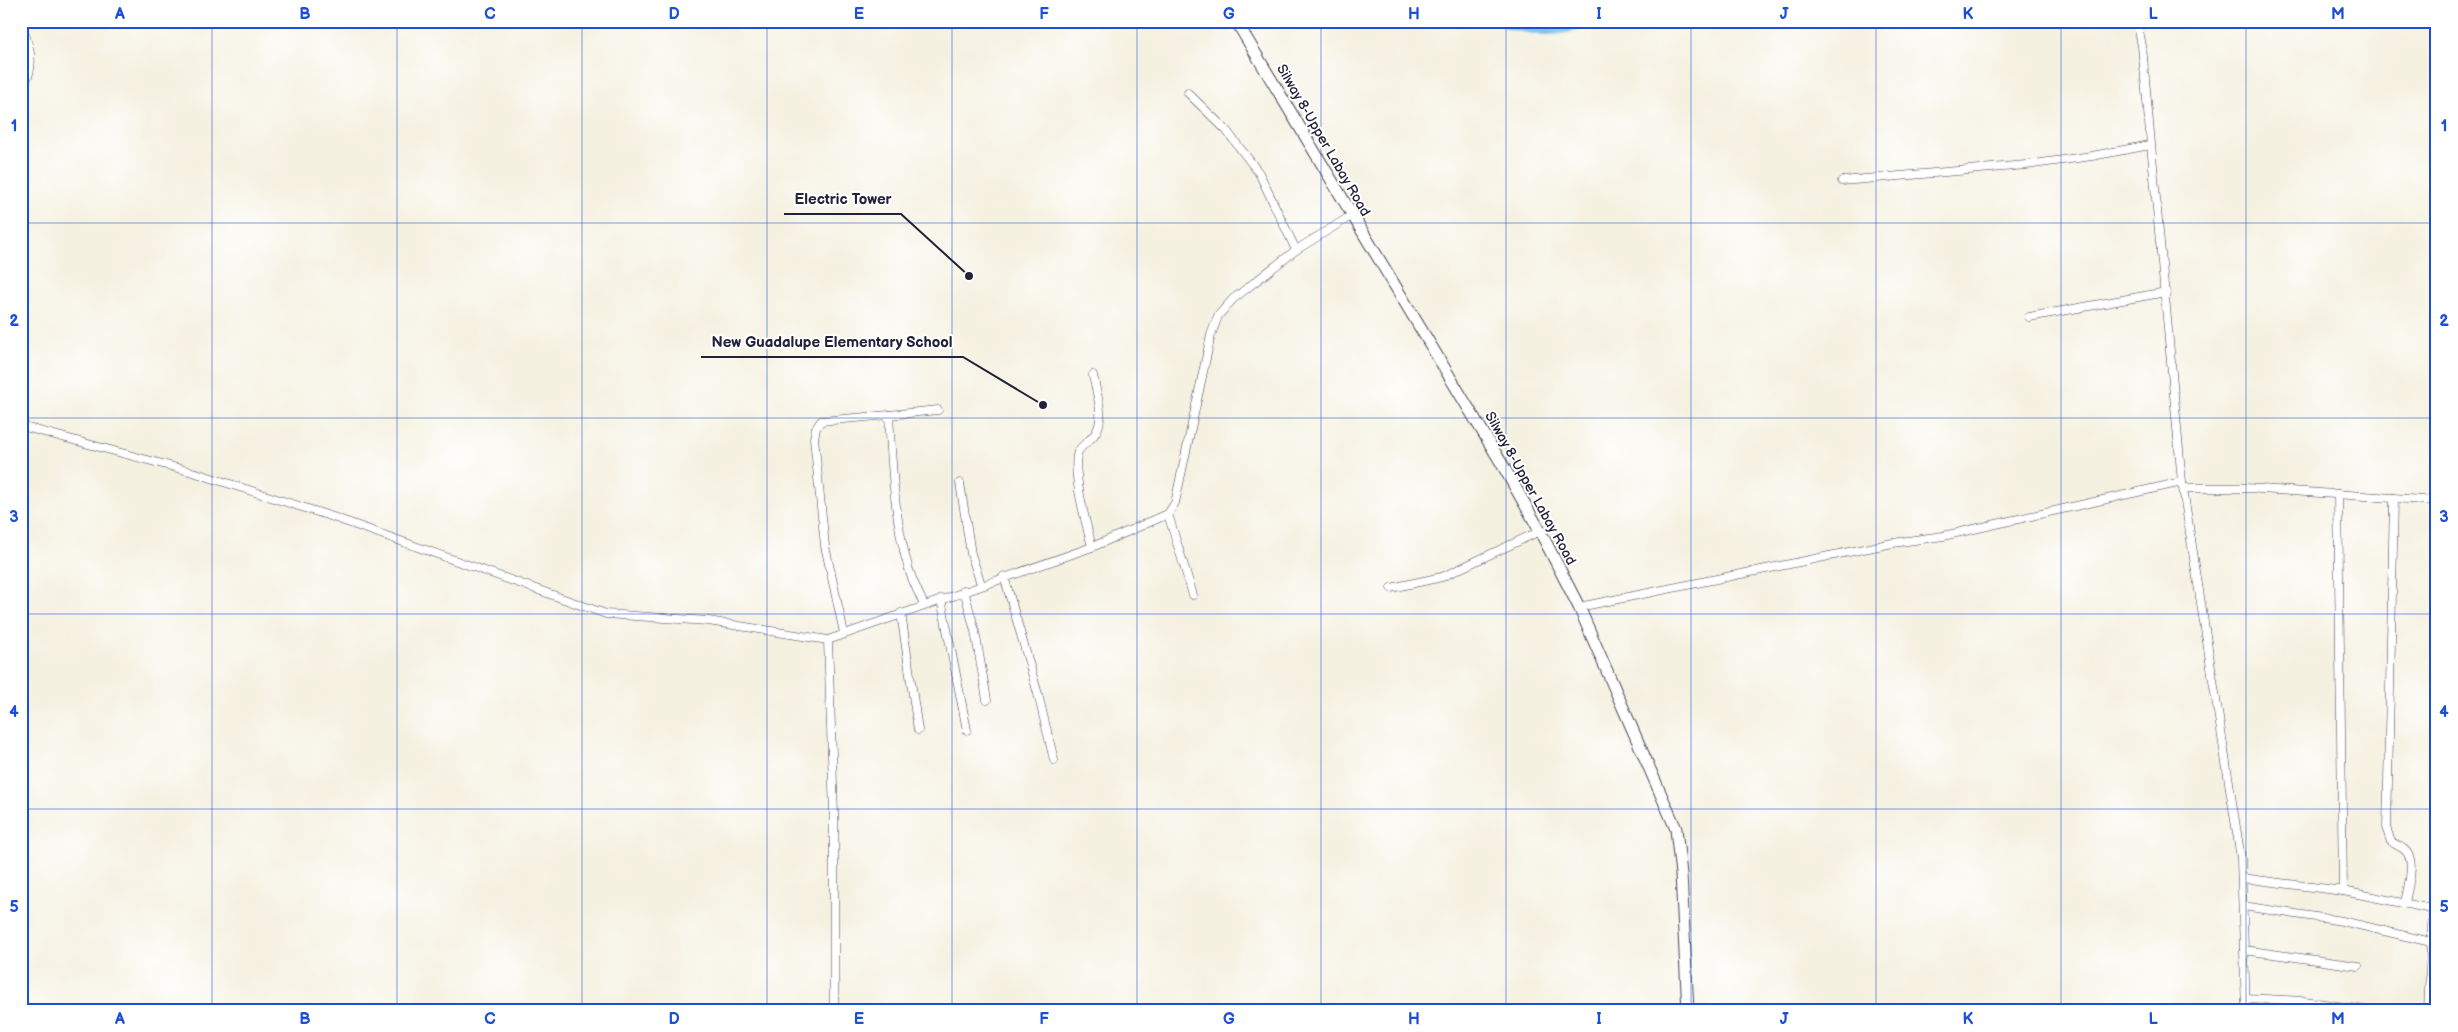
<svg xmlns="http://www.w3.org/2000/svg" width="2458" height="1032" viewBox="0 0 2458 1032" font-family="'Balsamiq Sans',sans-serif">
<style>
.lines{fill:none;stroke-linecap:round;stroke-linejoin:round}
.river{stroke:#68b8e3;stroke-width:16}
.minor-casing{stroke:#424154;stroke-width:9}
.secondary-casing{stroke:#424154;stroke-width:13}
.minor{stroke:#fff;stroke-width:8}
.secondary{stroke:#fff;stroke-width:11}
.grid{fill:none;stroke:#1d4ed8;stroke-width:1;stroke-opacity:0.55}
.labels{text-anchor:middle;stroke-width:4;stroke-linejoin:round;paint-order:stroke}
.street-label{font-size:14px;fill:#22223b;stroke:#fff}
.leader{fill:none;stroke:#22223b;stroke-width:2}
.callout-dot{fill:#22223b;stroke:#fff;stroke-width:2}
.callout-label{font-size:15px;text-anchor:middle;font-weight:bold;fill:#22223b;stroke:#fff;stroke-width:4;stroke-linejoin:round;paint-order:stroke}
.neatline{fill:none;stroke:#1d4ed8;stroke-width:2}
.grid-label{font-size:16px;text-anchor:middle;font-weight:bold;fill:#1d4ed8}
</style>
<rect width="100%" height="100%" fill="#fff"/>
<filter id="ink" filterUnits="userSpaceOnUse"><feTurbulence type="fractalNoise" baseFrequency=".02" numOctaves="2"/><feDisplacementMap in="SourceGraphic" scale="10" xChannelSelector="R" yChannelSelector="G"/><feConvolveMatrix kernelMatrix="1 2 1 2 8 2 1 2 1" color-interpolation-filters="sRGB"/></filter>
<filter id="wash" filterUnits="userSpaceOnUse"><feTurbulence type="fractalNoise" baseFrequency=".0096" numOctaves="4" result="noise"/><feDisplacementMap in="SourceGraphic" scale="20" xChannelSelector="R" yChannelSelector="G"/><feGaussianBlur stdDeviation="1.12" result="paint"/><feColorMatrix in="noise" values="0 0 0 0 0 0 0 0 0 0 0 0 0 0 0 0 0 1.4 0 .05"/><feComposite in="paint" operator="in"/></filter>
<g filter="url(#wash)">
<rect width="100%" height="100%" fill="#f5f1e1"/>
<g class="lines">
<path class="river" d="M 1509,21 C 1532,27 1557,31 1580,21"/>
</g>
</g>
<g filter="url(#ink)">
<g class="lines">
<defs>
<g id="minor">
<polyline points="2137,21 2142,46 2182,482 2241,859 2246,1011"/>
<path d="M 21,22 C 29,45 38,68 21,88"/>
<polyline points="1188,93 1226,130 1259,173 1296,250"/>
<polyline points="1842,181 2026,165 2092,156 2150,145"/>
<polyline points="2029,317 2166,292"/>
<polyline points="889,415 938,410"/>
<polyline points="21,426 196,473 333,517 606,614 708,621 828,640 1092,547 1168,514 1175,503 1211,335 1218,316 1233,299 1296,250 1351,216"/>
<polyline points="960,483 971,554 981,584"/>
<polyline points="2183,488 2246,488 2437,501"/>
<polyline points="2338,494 2343,891"/>
<path d="M 2394,498 L 2387,830 L 2391,842 C 2397,845 2405,848 2408,854 C 2415,866 2407,890 2405,903"/>
<polyline points="1168,514 1193,595"/>
<path d="M 1092,547 C 1087,527 1071,470 1078,452 C 1081,445 1090,441 1094,435 C 1107,420 1096,393 1093,375"/>
<polyline points="1004,576 1038,694 1054,760"/>
<polyline points="1391,588 1442,577 1540,531"/>
<polyline points="964,590 975,631 987,700"/>
<polyline points="941,599 967,730"/>
<polyline points="1579,607 1893,543 1943,536 2182,482"/>
<polyline points="901,613 918,730"/>
<path d="M 844,633 L 825,546 L 814,438 L 816,428 L 821,421 L 889,415 C 892,466 894,520 909,570 C 913,582 919,594 924,605"/>
<polyline points="828,640 834,814 834,1011"/>
<polyline points="2242,878 2343,891 2437,910"/>
<polyline points="2243,906 2342,921 2431,942"/>
<polyline points="2244,950 2358,966"/>
<polyline points="2246,998 2304,1001 2371,1011"/>
<polyline points="2428,1011 2433,909"/>
</g>
<polyline id="secondary" points="1236,21 1502,464 1540,531 1579,607 1676,829 1681,874 1688,1011"/>
</defs>
<use href="#minor" class="minor-casing"/>
<use href="#secondary" class="secondary-casing"/>
<use href="#minor" class="minor"/>
<use href="#secondary" class="secondary"/>
</g>
</g>
<path class="grid" d="M 212,21 L 212,1011M 397,21 L 397,1011M 582,21 L 582,1011M 767,21 L 767,1011M 952,21 L 952,1011M 1137,21 L 1137,1011M 1321,21 L 1321,1011M 1506,21 L 1506,1011M 1691,21 L 1691,1011M 1876,21 L 1876,1011M 2061,21 L 2061,1011M 2246,21 L 2246,1011M 21,223 L 2437,223M 21,418 L 2437,418M 21,614 L 2437,614M 21,809 L 2437,809"/>
<g class="labels">
<g class="street-label">
<text transform="translate(1324 140) rotate(60)" y="5">Silway 8-Upper Labay Road</text>
<text transform="translate(1531 488) rotate(61)" y="5">Silway 8-Upper Labay Road</text>
</g>
</g>
<path class="leader" d="M969 276L901 214H784M1043 405L963 357H701"/>
<g class="callout-dot">
<circle cx="969" cy="276" r="5"/>
<circle cx="1043" cy="405" r="5"/>
</g>
<g class="callout-label">
<text x="843" y="204">Electric Tower</text>
<text x="832" y="347">New Guadalupe Elementary School</text>
</g>
<rect width="2458" height="1032" fill="none" stroke="#fff" stroke-width="55"/>
<rect x="28" y="28" width="2402" height="976" class="neatline"/>
<g class="grid-label">
<text x="120" y="19">A</text>
<text x="305" y="19">B</text>
<text x="490" y="19">C</text>
<text x="674" y="19">D</text>
<text x="859" y="19">E</text>
<text x="1044" y="19">F</text>
<text x="1229" y="19">G</text>
<text x="1414" y="19">H</text>
<text x="1599" y="19">I</text>
<text x="1784" y="19">J</text>
<text x="1968" y="19">K</text>
<text x="2153" y="19">L</text>
<text x="2338" y="19">M</text>
<text x="14" y="131">1</text>
<text x="2444" y="131">1</text>
<text x="14" y="326">2</text>
<text x="2444" y="326">2</text>
<text x="14" y="522">3</text>
<text x="2444" y="522">3</text>
<text x="14" y="717">4</text>
<text x="2444" y="717">4</text>
<text x="14" y="912">5</text>
<text x="2444" y="912">5</text>
<text x="120" y="1024">A</text>
<text x="305" y="1024">B</text>
<text x="490" y="1024">C</text>
<text x="674" y="1024">D</text>
<text x="859" y="1024">E</text>
<text x="1044" y="1024">F</text>
<text x="1229" y="1024">G</text>
<text x="1414" y="1024">H</text>
<text x="1599" y="1024">I</text>
<text x="1784" y="1024">J</text>
<text x="1968" y="1024">K</text>
<text x="2153" y="1024">L</text>
<text x="2338" y="1024">M</text>
</g>
</svg>
